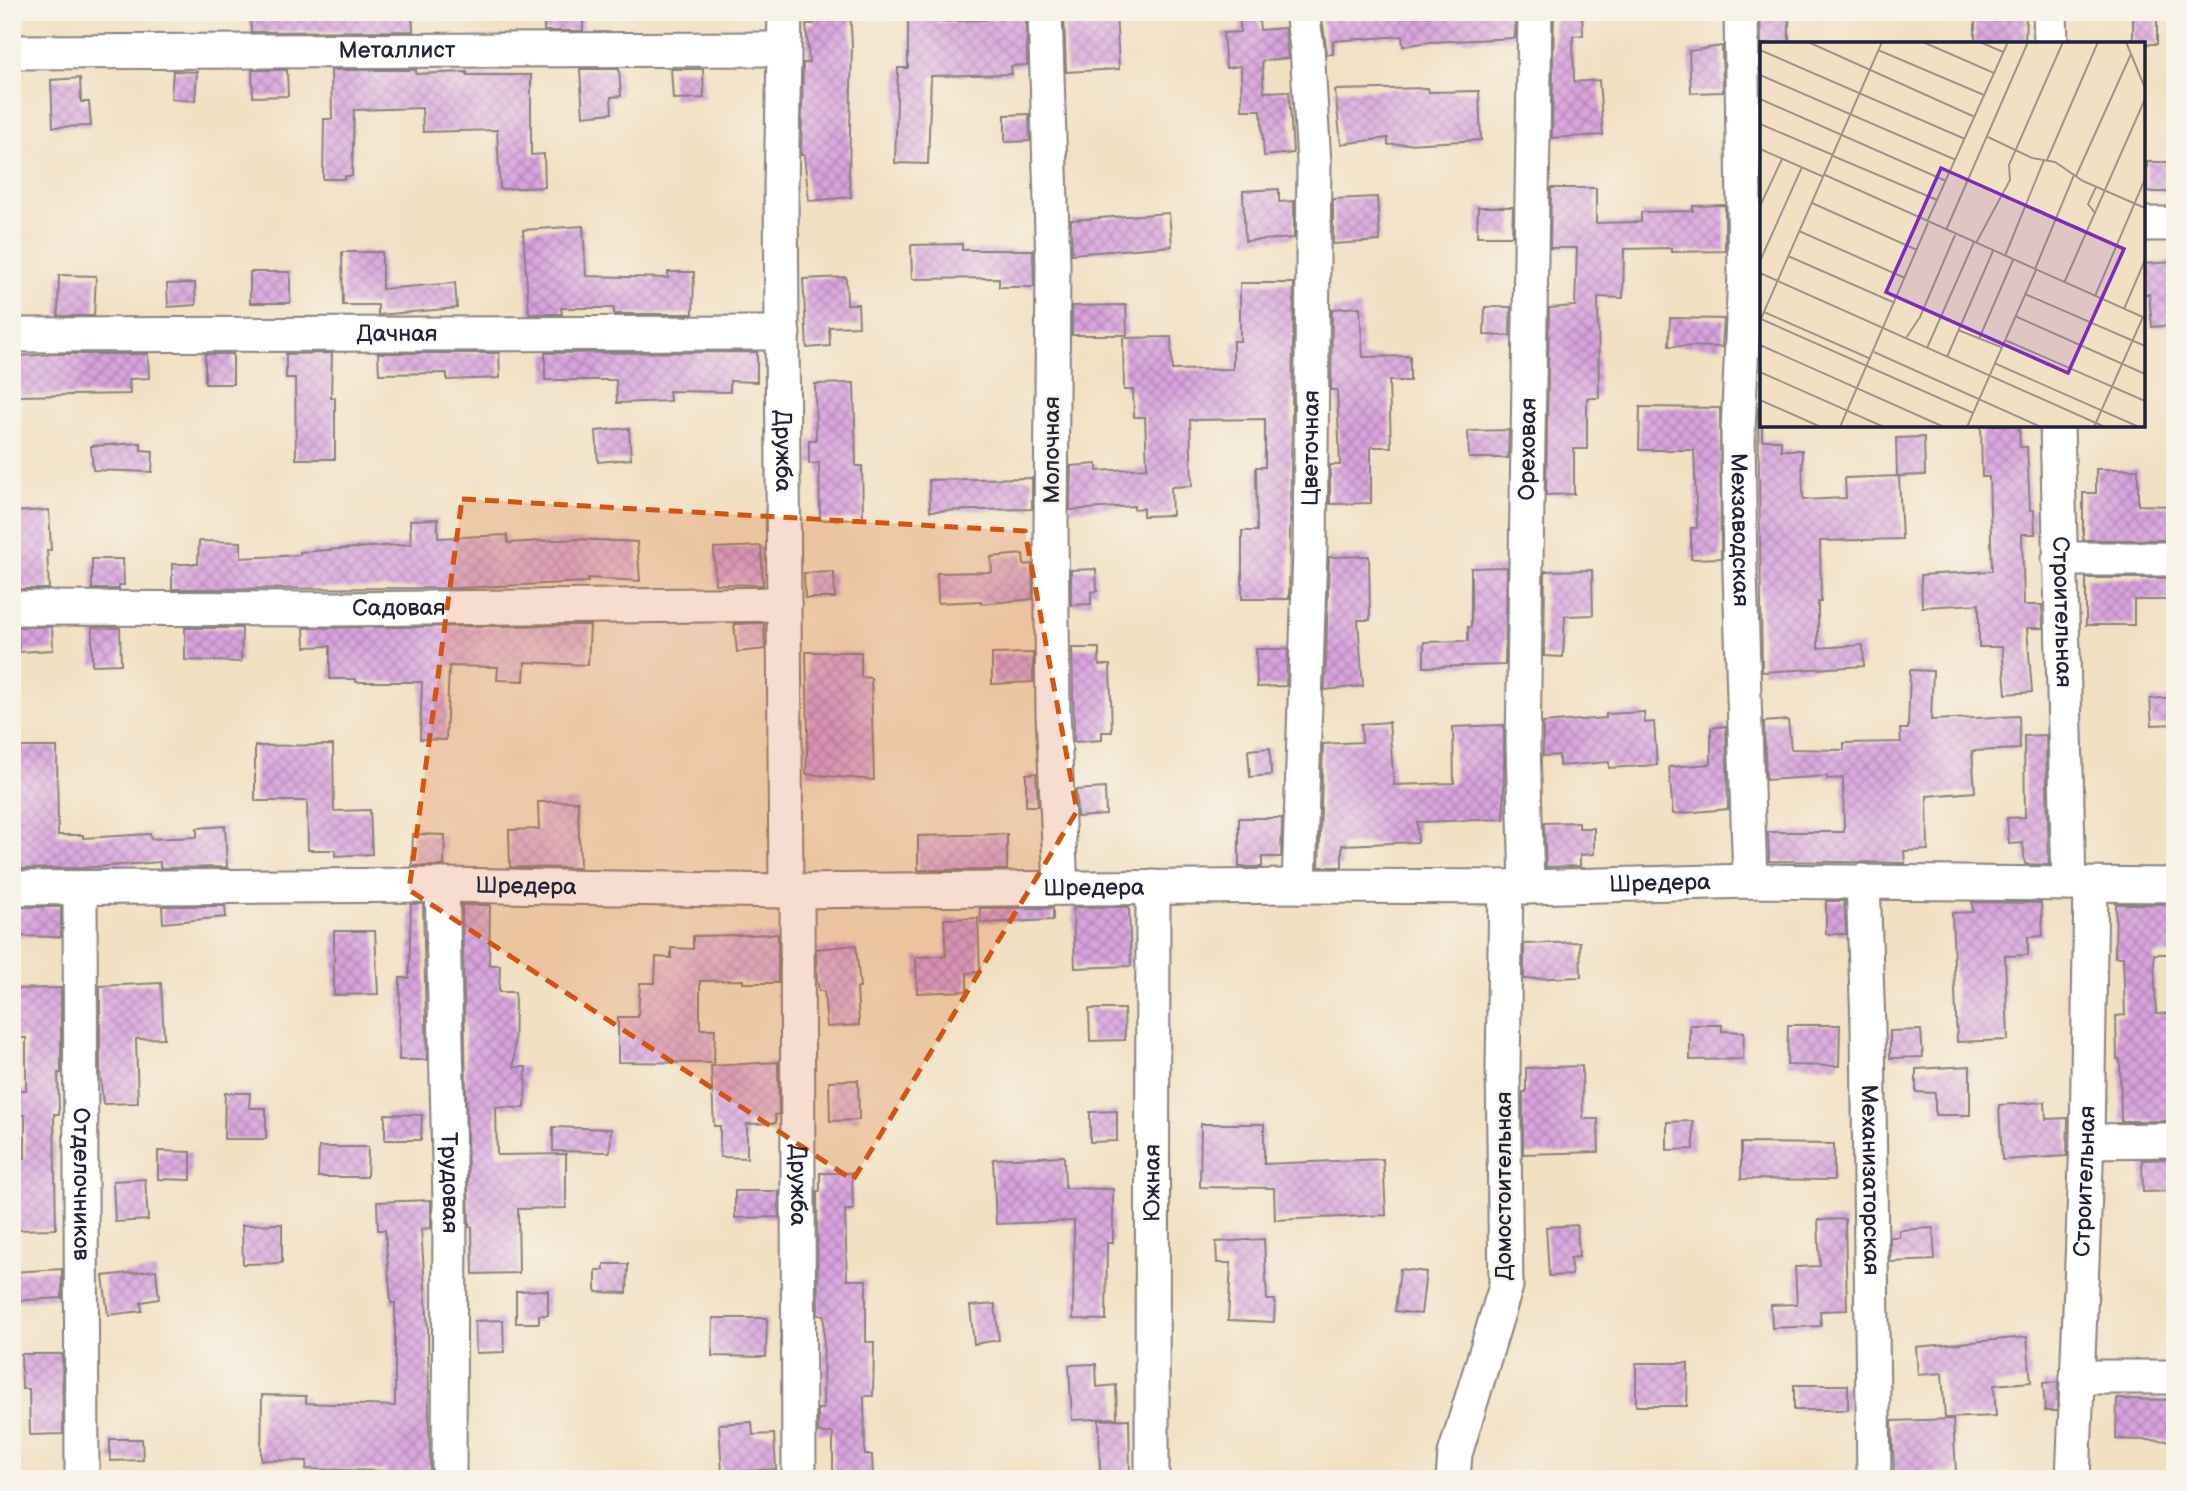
<svg xmlns="http://www.w3.org/2000/svg" width="2187" height="1491" viewBox="0 0 2187 1491" font-family="'Balsamiq Sans',sans-serif">
	<defs>
		<pattern id="building-cross-hatch" width="8" height="8" patternUnits="userSpaceOnUse" patternTransform="scale(1.75)"><rect width="8" height="8" fill="#d9a3de"/><path d="M0 0l8 8M0 8l8-8" fill="none" stroke="#b084b5"/></pattern>
	</defs>
	<rect width="100%" height="100%" fill="#f7f3e8"/>
	<filter id="ink" filterUnits="userSpaceOnUse"><feTurbulence type="fractalNoise" baseFrequency=".0143" numOctaves="2"/><feDisplacementMap in="SourceGraphic" scale="14" xChannelSelector="R" yChannelSelector="G"/><feConvolveMatrix kernelMatrix="1 2 1 2 8 2 1 2 1" color-interpolation-filters="sRGB"/></filter>
	<filter id="wash" filterUnits="userSpaceOnUse"><feTurbulence type="fractalNoise" baseFrequency=".00686" numOctaves="4" result="noise"/><feDisplacementMap in="SourceGraphic" scale="28" xChannelSelector="R" yChannelSelector="G"/><feGaussianBlur stdDeviation="1.57" result="paint"/><feColorMatrix in="noise" values="0 0 0 0 0 0 0 0 0 0 0 0 0 0 0 0 0 1.4 0 .05"/><feComposite in="paint" operator="in"/></filter>
	<g filter="url(#wash)">
		<rect width="100%" height="100%" fill="#f2e0c3"/>
		<g id="blocks">
			<g fill="url(#building-cross-hatch)">
				<polygon points="250,12 412,12 413,31 251,32"/>
				<rect x="544" y="12" width="39" height="19"/>
				<polygon points="813,12 850,12 852,45 849,175 851,197 809,201 804,155 801,155 803,63 809,63 806,24 814,24"/>
				<polygon points="986,12 1026,12 1027,65 1011,66 1012,74 931,76 928,164 895,163 898,68 908,68 908,16 936,15 936,22 986,20"/>
				<polygon points="1116,12 1119,69 1066,72 1064,13"/>
				<polygon points="1321,12 1516,12 1515,38 1430,42 1403,46 1402,36 1333,41 1333,54 1327,54"/>
				<polygon points="1554,12 1582,12 1583,35 1573,36 1574,82 1599,80 1603,135 1552,138"/>
				<polygon points="1760,12 1789,12 1789,44 1761,44"/>
				<polygon points="1975,12 2026,12 2025,44 1975,44"/>
				<rect x="2133" y="12" width="24" height="32"/>
				<polygon points="1259,20 1260,30 1285,28 1288,58 1262,61 1264,92 1289,91 1293,153 1264,156 1261,110 1242,110 1241,66 1226,68 1223,33 1240,32 1240,21"/>
				<polygon points="1722,46 1723,92 1691,93 1689,51"/>
				<polygon points="580,69 619,69 621,96 611,97 612,113 583,116"/>
				<polygon points="671,69 703,69 704,98 673,99"/>
				<polygon points="252,70 287,70 288,96 253,97"/>
				<polygon points="331,70 416,70 416,74 467,72 467,75 531,75 531,155 544,154 545,187 500,189 497,130 423,132 422,108 354,110 352,176 345,176 345,179 323,179 324,119 332,119"/>
				<polygon points="173,71 197,72 195,101 171,99"/>
				<polygon points="80,78 81,102 89,102 91,126 53,127 51,80"/>
				<polygon points="1428,88 1429,92 1479,91 1481,140 1388,145 1388,138 1341,144 1335,90"/>
				<polygon points="1029,114 1030,141 1005,142 1005,115"/>
				<rect x="2147" y="162" width="28" height="30"/>
				<polygon points="1551,188 1596,188 1596,223 1641,222 1641,212 1693,211 1693,206 1725,205 1725,251 1671,252 1671,248 1624,249 1623,298 1598,297 1599,398 1587,398 1587,449 1574,449 1574,494 1546,495 1549,308 1575,306 1577,248 1550,248"/>
				<polygon points="1279,189 1279,202 1294,201 1294,238 1245,241 1243,191"/>
				<polygon points="1377,197 1380,241 1333,244 1333,199"/>
				<polygon points="1478,207 1513,207 1512,236 1477,236"/>
				<polygon points="1169,213 1172,246 1072,254 1071,220"/>
				<polygon points="583,226 586,276 668,278 668,272 694,272 693,314 614,314 614,308 561,308 562,314 529,314 523,230"/>
				<polygon points="962,244 962,250 1033,250 1034,287 999,287 999,278 912,279 911,245"/>
				<polygon points="342,252 382,252 382,289 455,283 457,308 378,315 378,305 343,305"/>
				<polygon points="2175,262 2175,325 2152,327 2149,294 2143,294 2143,264"/>
				<rect x="250" y="272" width="40" height="31"/>
				<polygon points="59,275 96,276 94,316 58,316"/>
				<polygon points="846,277 847,304 858,304 859,326 829,327 830,346 807,348 803,279"/>
				<polygon points="195,283 196,305 168,307 167,284"/>
				<polygon points="1240,283 1294,283 1289,599 1242,599 1242,531 1257,531 1256,467 1265,467 1265,419 1190,420 1192,486 1171,487 1172,515 1143,516 1143,508 1134,509 1134,506 1070,510 1071,466 1097,464 1097,471 1147,468 1145,417 1134,417 1133,390 1124,390 1123,338 1171,337 1172,370 1233,369 1233,341 1240,341"/>
				<polygon points="1126,305 1127,335 1072,335 1072,306"/>
				<polygon points="1360,307 1363,357 1410,356 1410,381 1389,381 1391,447 1371,447 1371,503 1330,504 1330,465 1340,465 1337,390 1331,390 1332,309"/>
				<polygon points="1485,307 1511,307 1510,336 1484,335"/>
				<polygon points="1670,318 1724,319 1722,347 1669,346"/>
				<polygon points="757,352 757,382 730,381 730,392 669,391 670,401 617,403 616,380 545,380 545,353"/>
				<polygon points="332,353 331,398 335,398 335,459 296,459 295,378 286,378 286,354"/>
				<polygon points="378,353 499,353 500,378 447,380 447,373 379,374"/>
				<polygon points="56,354 148,354 149,378 129,379 130,394 18,396 17,356"/>
				<rect x="205" y="354" width="28" height="30"/>
				<polygon points="854,383 856,466 862,466 863,519 820,520 819,463 809,464 809,440 816,440 815,384"/>
				<polygon points="1640,407 1720,408 1721,558 1691,559 1691,528 1697,528 1694,450 1639,450"/>
				<polygon points="1758,408 1762,408 1762,440 1781,440 1781,450 1802,450 1803,500 1846,498 1845,478 1899,476 1902,539 1820,541 1821,602 1818,602 1818,648 1863,645 1864,666 1762,672"/>
				<polygon points="1981,425 2019,425 2020,447 2027,447 2030,510 2034,510 2035,534 2022,534 2024,605 2042,605 2043,628 2027,628 2032,692 2006,694 2002,647 1979,647 1979,604 1922,607 1921,575 1992,571 1989,477 1982,477"/>
				<polygon points="629,428 631,459 598,462 596,431"/>
				<polygon points="1509,430 1508,458 1469,458 1468,431"/>
				<polygon points="1924,437 1925,475 1897,476 1896,438"/>
				<polygon points="141,443 141,450 153,451 152,472 93,470 91,446"/>
				<polygon points="2096,469 2138,469 2138,505 2175,506 2175,540 2083,540 2083,493 2096,493"/>
				<polygon points="1032,478 1032,509 930,511 929,480"/>
				<polygon points="49,510 51,550 47,550 49,589 16,589 12,557 12,512"/>
				<polygon points="438,519 438,538 507,535 508,543 577,539 637,542 640,581 588,578 588,582 459,588 172,589 172,564 198,564 199,541 241,542 241,558 300,555 300,552 411,544 410,520"/>
				<polygon points="761,546 763,585 715,584 714,548"/>
				<polygon points="1023,554 1024,565 1032,564 1033,599 981,604 981,601 938,603 937,573 992,572 991,557"/>
				<polygon points="1369,556 1370,620 1358,620 1363,686 1325,690 1329,557"/>
				<polygon points="92,559 123,559 124,585 119,585 119,589 92,589"/>
				<polygon points="1507,567 1505,665 1424,667 1424,642 1468,641 1468,627 1471,627 1471,568"/>
				<polygon points="1096,569 1097,591 1091,592 1091,604 1071,605 1071,570"/>
				<polygon points="1592,570 1593,615 1565,616 1563,657 1544,656 1545,571"/>
				<polygon points="834,572 835,598 805,598 804,573"/>
				<polygon points="2086,578 2175,578 2175,600 2134,600 2134,625 2086,625"/>
				<polygon points="764,623 765,649 737,652 734,624"/>
				<polygon points="590,625 588,665 525,662 524,681 497,680 498,667 449,666 446,740 420,739 422,682 356,682 356,679 330,679 330,646 305,647 304,628"/>
				<polygon points="18,627 52,627 53,650 19,652"/>
				<polygon points="92,627 120,628 121,664 92,665"/>
				<polygon points="185,628 242,628 241,662 185,660"/>
				<polygon points="1072,648 1099,648 1099,665 1110,665 1112,732 1102,732 1102,740 1074,742"/>
				<polygon points="1256,649 1288,649 1286,686 1257,687"/>
				<polygon points="806,652 861,652 861,677 871,678 874,780 806,774 808,731"/>
				<polygon points="1033,653 1033,682 992,684 992,654"/>
				<polygon points="1910,670 1933,671 1931,720 2019,716 2020,749 1972,751 1975,792 1927,796 1928,850 1904,851 1905,863 1769,861 1768,832 1844,832 1843,778 1827,779 1827,776 1766,780 1764,722 1788,720 1791,749 1844,750 1844,743 1901,742 1900,729 1908,729"/>
				<polygon points="2175,697 2175,724 2152,725 2150,699"/>
				<polygon points="1644,712 1645,723 1654,722 1657,765 1609,768 1609,762 1559,766 1559,755 1543,756 1543,723 1606,718 1606,714"/>
				<polygon points="1389,722 1394,785 1454,783 1453,727 1504,725 1504,819 1417,822 1418,842 1342,845 1342,867 1319,867 1323,744 1362,742 1361,724"/>
				<polygon points="1726,726 1728,809 1673,814 1669,767 1711,764 1711,728"/>
				<polygon points="2046,735 2049,865 2025,864 2023,843 2009,844 2007,818 2025,817 2024,736"/>
				<polygon points="333,745 334,811 370,810 372,854 335,856 335,850 308,850 307,801 255,801 255,746"/>
				<polygon points="12,747 57,747 58,835 83,835 83,838 150,834 151,839 197,837 197,828 225,826 227,867 160,868 160,862 83,868 12,869"/>
				<polygon points="1270,748 1271,775 1250,777 1248,750"/>
				<polygon points="1036,773 1038,806 1026,806 1026,774"/>
				<polygon points="1105,788 1106,815 1077,817 1076,790"/>
				<polygon points="578,801 580,868 510,867 509,830 539,829 538,802"/>
				<polygon points="1239,818 1282,818 1281,857 1262,857 1262,867 1239,867"/>
				<polygon points="1579,822 1579,828 1594,828 1594,854 1580,855 1580,866 1546,867 1544,823"/>
				<polygon points="413,834 445,835 444,866 412,866"/>
				<polygon points="1007,834 1007,870 918,870 918,836"/>
				<polygon points="1826,901 1844,901 1846,934 1826,934"/>
				<polygon points="1972,902 2041,903 2043,936 2028,937 2028,955 2005,956 2008,1040 1957,1042 1952,913 1973,912"/>
				<polygon points="411,904 423,904 427,1060 399,1060 400,978 409,978"/>
				<polygon points="2116,904 2175,904 2175,954 2154,954 2156,1014 2175,1013 2175,1121 2121,1121 2120,1059 2117,1059 2116,1016 2125,1015 2123,957 2115,957"/>
				<polygon points="462,905 490,905 489,965 500,965 499,992 515,992 514,1067 526,1067 525,1108 496,1107 497,1155 566,1154 566,1208 518,1209 519,1273 473,1274 472,1227 469,1227"/>
				<polygon points="162,906 225,906 226,917 163,923"/>
				<polygon points="12,907 61,907 61,937 12,936"/>
				<polygon points="1073,907 1129,907 1131,966 1075,968"/>
				<polygon points="980,908 1053,908 1053,920 981,923"/>
				<polygon points="978,918 980,972 967,973 967,991 917,993 916,957 946,956 944,919"/>
				<polygon points="334,931 375,931 378,994 334,995"/>
				<polygon points="778,934 778,983 743,983 743,980 700,981 700,1029 715,1029 714,1063 618,1062 618,1017 638,1017 640,983 655,983 656,957 671,958 671,948 693,949 693,936"/>
				<polygon points="1580,942 1581,977 1524,979 1524,944"/>
				<polygon points="856,945 860,988 857,988 859,1025 827,1027 824,991 819,991 817,982 816,949"/>
				<polygon points="161,983 164,1038 136,1039 138,1103 103,1104 100,1073 100,986"/>
				<polygon points="61,988 61,1073 58,1073 59,1114 54,1114 56,1229 12,1230 12,1158 25,1158 25,1115 19,1115 18,1090 26,1090 26,1038 12,1038 12,989"/>
				<polygon points="1089,1009 1124,1009 1125,1040 1090,1041"/>
				<polygon points="1690,1025 1722,1025 1722,1031 1744,1032 1743,1059 1690,1060"/>
				<polygon points="1788,1025 1840,1025 1839,1066 1787,1065"/>
				<polygon points="1921,1030 1923,1057 1890,1058 1890,1031"/>
				<polygon points="778,1062 779,1114 775,1115 776,1123 747,1124 747,1158 720,1157 720,1126 714,1126 711,1066"/>
				<polygon points="1582,1066 1583,1119 1598,1119 1599,1152 1523,1154 1523,1092 1526,1092 1526,1068"/>
				<polygon points="1970,1066 1970,1115 1935,1115 1935,1093 1916,1092 1916,1069"/>
				<polygon points="858,1080 859,1120 830,1121 829,1081"/>
				<polygon points="225,1093 250,1093 249,1108 266,1108 266,1139 224,1139"/>
				<polygon points="2045,1102 2046,1119 2068,1118 2067,1156 2002,1160 1999,1105"/>
				<polygon points="1117,1111 1117,1141 1090,1142 1090,1112"/>
				<polygon points="385,1114 422,1115 421,1140 385,1140"/>
				<polygon points="1693,1121 1694,1149 1667,1150 1667,1122"/>
				<polygon points="1201,1124 1264,1124 1264,1164 1383,1159 1386,1215 1275,1220 1274,1188 1200,1187"/>
				<polygon points="553,1127 611,1129 610,1152 553,1151"/>
				<polygon points="1741,1143 1834,1144 1834,1180 1741,1179"/>
				<polygon points="319,1147 368,1147 367,1177 318,1177"/>
				<polygon points="158,1151 191,1152 191,1180 158,1179"/>
				<polygon points="1064,1156 1065,1188 1113,1189 1113,1243 1107,1243 1106,1320 1073,1319 1074,1221 996,1224 993,1159"/>
				<polygon points="2173,1159 2174,1191 2143,1192 2142,1160"/>
				<polygon points="820,1173 852,1173 853,1210 845,1210 847,1280 866,1280 866,1342 874,1342 873,1396 864,1396 865,1455 872,1455 873,1477 833,1478 833,1433 818,1433 818,1409 823,1409 824,1315 818,1315 817,1191 820,1191"/>
				<polygon points="145,1179 148,1220 115,1222 113,1181"/>
				<polygon points="735,1191 779,1191 779,1217 735,1218"/>
				<polygon points="431,1200 431,1228 421,1229 428,1330 430,1479 385,1479 385,1471 306,1469 307,1461 261,1460 262,1395 306,1396 306,1403 395,1406 395,1303 391,1303 385,1230 378,1230 377,1202"/>
				<polygon points="1845,1219 1847,1310 1820,1311 1821,1326 1772,1328 1771,1305 1797,1304 1795,1267 1820,1266 1818,1220"/>
				<polygon points="282,1224 282,1263 243,1264 242,1225"/>
				<polygon points="1577,1225 1579,1257 1570,1258 1572,1275 1549,1276 1546,1227"/>
				<polygon points="1933,1228 1935,1260 1890,1262 1890,1237 1899,1237 1899,1230"/>
				<polygon points="1264,1239 1267,1300 1275,1300 1274,1322 1228,1320 1231,1263 1217,1263 1216,1242"/>
				<polygon points="604,1264 628,1264 627,1293 596,1292 596,1270 604,1270"/>
				<polygon points="62,1269 62,1298 12,1301 12,1272"/>
				<polygon points="1400,1269 1426,1272 1421,1314 1395,1311"/>
				<polygon points="156,1270 159,1299 141,1302 142,1311 108,1315 103,1276"/>
				<polygon points="548,1290 548,1315 539,1315 539,1323 516,1323 516,1291"/>
				<polygon points="995,1304 999,1340 974,1344 970,1306"/>
				<polygon points="713,1318 767,1318 766,1357 712,1356"/>
				<polygon points="503,1320 504,1352 476,1353 475,1321"/>
				<polygon points="2027,1337 2031,1382 1994,1385 1996,1416 1945,1418 1942,1373 1918,1375 1916,1347"/>
				<polygon points="21,1354 62,1354 63,1434 30,1435 29,1389 22,1389"/>
				<polygon points="1636,1363 1688,1363 1687,1406 1636,1406"/>
				<polygon points="1096,1364 1097,1387 1116,1385 1117,1418 1072,1420 1069,1365"/>
				<polygon points="2058,1382 2057,1411 2045,1411 2043,1383"/>
				<rect x="1794" y="1385" width="54" height="25"/>
				<polygon points="2117,1399 2175,1400 2175,1441 2116,1439"/>
				<polygon points="1129,1419 1130,1479 1100,1479 1099,1420"/>
				<polygon points="1953,1419 1956,1472 1894,1475 1892,1421"/>
				<polygon points="752,1422 753,1435 774,1434 776,1469 722,1473 719,1424"/>
				<polygon points="110,1439 142,1439 143,1460 110,1461"/>
			</g>
		</g>
	</g>
	<g filter="url(#ink)">
		<use href="#blocks" fill-opacity="0" stroke="#8a817f" stroke-width="2"/>
		<g fill="none" stroke-linecap="round" stroke-linejoin="round">
			<defs>
				<g id="street">
					<path id="s1" d="M785,12L781,186L786,891"/>
					<polyline points="1045,12 1053,264 1051,529 1053,714 1061,888"/>
					<path id="s2" d="M1741,12L1745,273L1738,432L1740,573L1750,881"/>
					<polyline points="2050,12 2051,44"/>
					<path id="s3" d="M12,52L783,49"/>
					<polyline points="2143,224 2175,224"/>
					<path id="s4" d="M12,335L783,333"/>
					<path id="s5" d="M2057,425L2069,884"/>
					<polyline points="2059,559 2175,559"/>
					<path id="s6" d="M12,608L334,609L784,604"/>
					<path id="s7" d="M1863,881L1868,1027L1874,1479"/>
					<path id="s8" d="M442,885L450,1199L449,1479"/>
					<path id="s9" d="M1299,886L1310,550L1314,163L1307,47L1302,12"/>
					<path id="s10" d="M1527,887L1523,745L1535,12"/>
					<path id="s11" d="M12,888L442,885L786,891L1299,886L1527,887L1750,881L2175,885"/>
					<path id="s12" d="M80,888L82,1479"/>
					<path id="s13" d="M797,891L799,1479"/>
					<polyline points="2087,1141 2175,1140"/>
					<polyline points="2077,1377 2175,1377"/>
					<path id="s14" d="M1152,1479L1153,887"/>
					<polyline points="1453,1479 1455,1454 1506,1286 1503,1067 1506,887"/>
					<path id="s15" d="M2073,1479L2087,1141L2091,885"/>
				</g>
			</defs>
			<use href="#street" stroke="#8a817f" stroke-width="37"/>
			<use href="#street" stroke="#fff" stroke-width="33"/>
		</g>
	</g>
	<path fill="#d45411" fill-opacity="0.2" stroke="#d45411" stroke-width="5" stroke-dasharray="14 9" stroke-linejoin="round" d="M462,499L1025,531L1077,811L853,1180L409,890Z"/>
	<g text-anchor="middle" dominant-baseline="central" stroke-width="5" stroke-linejoin="round" paint-order="stroke">
		<g font-size="23" fill="#22223b" stroke="#f7f3e8">
			<text stroke="none"><textPath href="#s3" startOffset="385">Металлист</textPath></text>
			<text stroke="none"><textPath href="#s4" startOffset="385">Дачная</textPath></text>
			<text stroke="none"><textPath href="#s9" startOffset="438">Цветочная</textPath></text>
			<text transform="translate(1052 450) rotate(-90)">Молочная</text>
			<text stroke="none"><textPath href="#s10" startOffset="438">Ореховая</textPath></text>
			<text stroke="none"><textPath href="#s1" startOffset="439">Дружба</textPath></text>
			<text stroke="none"><textPath href="#s2" startOffset="518">Мехзаводская</textPath></text>
			<text stroke="none"><textPath href="#s6" startOffset="387">Садовая</textPath></text>
			<text stroke="none"><textPath href="#s5" startOffset="187">Строительная</textPath></text>
			<text stroke="none"><textPath href="#s11" startOffset="1648">Шредера</textPath></text>
			<text stroke="none"><textPath href="#s11" startOffset="514">Шредера</textPath></text>
			<text stroke="none"><textPath href="#s11" startOffset="1082">Шредера</textPath></text>
			<text stroke="none"><textPath href="#s7" startOffset="299">Механизаторская</textPath></text>
			<text stroke="none"><textPath href="#s8" startOffset="298">Трудовая</textPath></text>
			<text stroke="none"><textPath href="#s15" startOffset="298">Строительная</textPath></text>
			<text stroke="none"><textPath href="#s12" startOffset="296">Отделочников</textPath></text>
			<text stroke="none"><textPath href="#s14" startOffset="296">Южная</textPath></text>
			<text stroke="none"><textPath href="#s13" startOffset="294">Дружба</textPath></text>
			<text transform="translate(1504 1186) rotate(-90)">Домостоительная</text>
		</g>
	</g>
	<g transform="translate(1760 42)">
		<rect width="385" height="385" fill="#f2e0c3"/>
		<path fill="none" stroke="#9f948d" stroke-width="2" d="M48,0L215,75M163,0L234,31M220,0L243,10M366,0L385,46M0,8L205,97M118,8L224,53M0,33L196,118M0,57L186,139M0,82L73,113M228,95L272,116L295,120L323,139L385,166M0,107L64,135M73,114L177,158M287,118L338,0M65,133L385,276M316,134L371,12M52,161L157,208M0,164L22,117M335,171L328,162L336,145M167,180L248,0M186,188L268,0M39,189L145,236M216,201L250,138L249,123L303,0M28,214L135,261M245,214L284,118M0,219L42,125M275,227L314,133M0,231L345,385M304,241L385,57M265,252L385,304M335,254L385,137M364,267L385,218M4,270L111,317M255,274L385,332M1,277L213,371M0,279L122,0M198,288L241,305M146,296L160,275L195,193M219,297L253,218M245,298L385,359M0,303L184,385M167,306L214,200M114,310L281,385M187,315L233,209M234,321L379,385M0,330L124,385M0,358L61,385M80,385L168,181M207,385L276,228M334,385L383,275"/>
		<path fill="#7b2cbf" fill-opacity="0.15" stroke="#7b2cbf" stroke-width="3.5" d="M181,126L364,207L308,331L126,250Z"/>
		<rect width="385" height="385" fill="none" stroke="#22223b" stroke-width="3.5"/>
	</g>
	<rect width="2187" height="1491" fill="none" stroke="#f7f3e8" stroke-width="42"/>
</svg>
